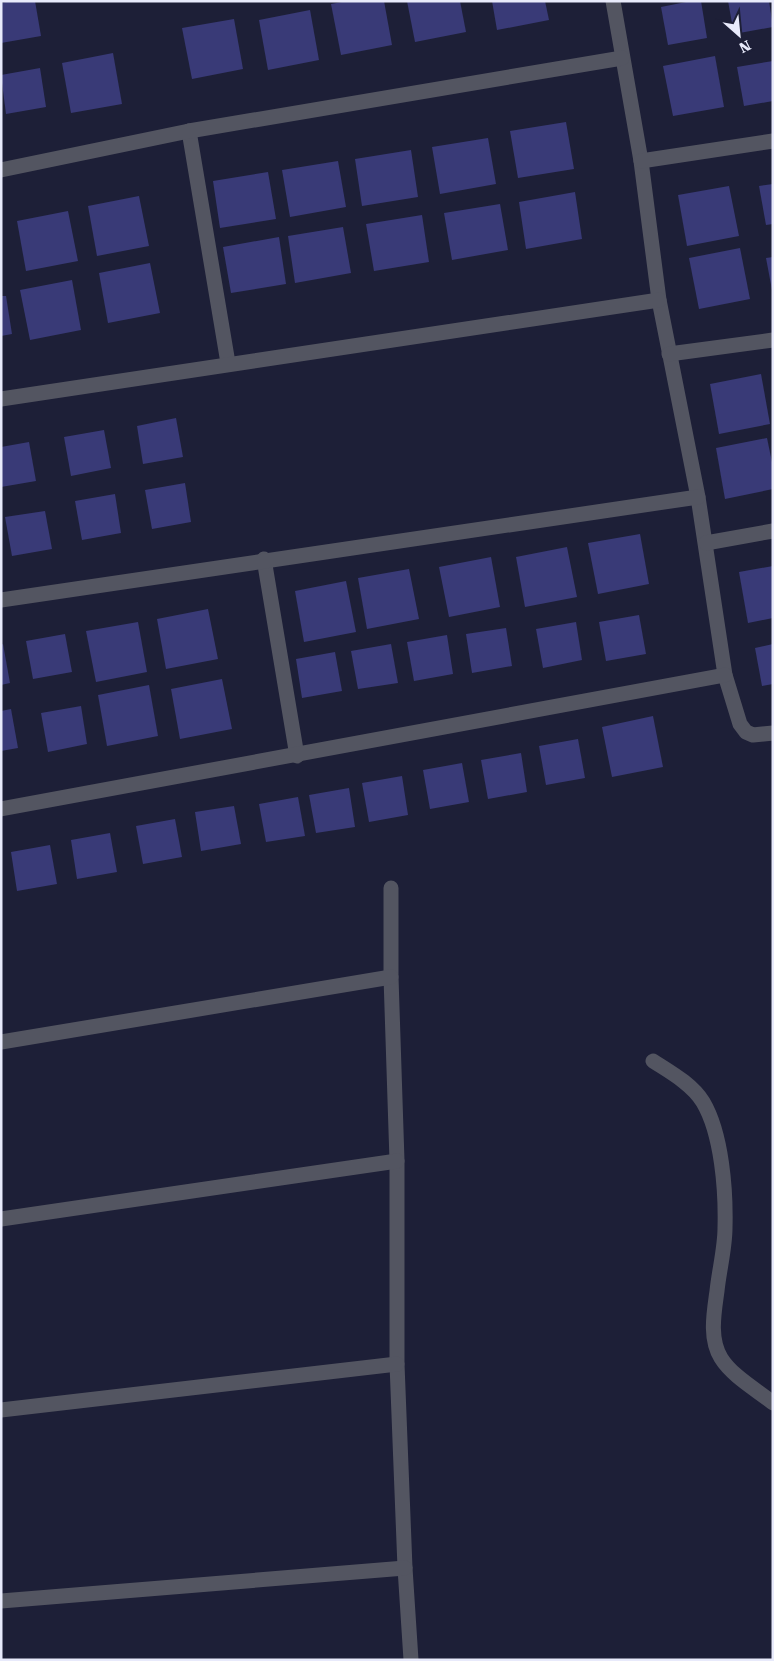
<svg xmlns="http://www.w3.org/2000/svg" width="774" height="1661" viewBox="0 0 774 1661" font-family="'Roboto Serif',serif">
	<rect width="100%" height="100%" fill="#1d1f37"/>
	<g fill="#393a77">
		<polygon points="11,1 35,1 41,36 1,43 1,3"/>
		<polygon points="347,1 384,1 392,45 341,55 331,4"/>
		<polygon points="407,1 460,1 466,32 415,42"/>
		<polygon points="492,1 545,1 549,20 497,30"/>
		<polygon points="691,1 701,1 707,38 668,45 661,7"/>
		<polygon points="728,1 769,1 773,27 734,34"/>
		<polygon points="310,10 319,60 268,70 259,20"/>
		<polygon points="234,19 243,69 192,79 182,28"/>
		<polygon points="113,53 122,104 71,113 62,63"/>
		<polygon points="715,56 724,107 673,116 663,66"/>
		<polygon points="773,61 773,101 744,106 737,67"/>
		<polygon points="40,68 46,107 6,114 1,75"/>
		<polygon points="566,122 574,169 518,178 510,131"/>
		<polygon points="488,138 496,184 440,194 432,147"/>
		<polygon points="411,150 418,197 362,206 355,159"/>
		<polygon points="338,161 346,207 290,217 282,170"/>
		<polygon points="268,172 276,219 220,228 213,181"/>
		<polygon points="773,184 773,224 766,225 759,186"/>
		<polygon points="729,186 739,236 687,246 678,195"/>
		<polygon points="575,192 582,239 526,249 519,202"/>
		<polygon points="139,196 149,246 97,256 88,206"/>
		<polygon points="500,204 508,250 452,260 444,213"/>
		<polygon points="68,211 78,261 26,271 17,221"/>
		<polygon points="422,215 429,262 374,271 366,224"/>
		<polygon points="343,227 351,273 295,283 288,236"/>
		<polygon points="279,237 286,284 231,293 223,247"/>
		<polygon points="740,248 750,299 699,309 689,258"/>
		<polygon points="773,257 773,290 772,290 766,258"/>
		<polygon points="150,263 160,313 108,323 99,273"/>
		<polygon points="72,280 81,330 30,340 20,290"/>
		<polygon points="1,296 6,296 12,334 1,336"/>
		<polygon points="761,374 770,424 719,434 710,384"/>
		<polygon points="176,418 183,457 143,464 137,426"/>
		<polygon points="104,430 111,468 71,476 64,437"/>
		<polygon points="767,438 773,467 773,489 725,499 716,448"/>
		<polygon points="29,442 36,481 1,487 1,447"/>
		<polygon points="185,483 191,522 152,529 145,490"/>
		<polygon points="115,494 121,533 82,540 75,501"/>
		<polygon points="45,511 52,549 12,556 5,517"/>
		<polygon points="640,534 649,584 598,594 588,543"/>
		<polygon points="567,547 577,597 525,607 516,557"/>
		<polygon points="491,557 500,607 449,617 439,567"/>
		<polygon points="773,566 773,618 748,623 739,572"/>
		<polygon points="409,569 419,619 367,629 358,578"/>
		<polygon points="346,581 356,632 304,642 295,591"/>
		<polygon points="208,609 218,659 166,669 157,619"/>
		<polygon points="639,615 646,654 606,661 599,622"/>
		<polygon points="138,622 147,672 96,682 86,631"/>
		<polygon points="576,622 582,660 543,668 536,629"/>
		<polygon points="506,628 512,666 472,673 466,634"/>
		<polygon points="65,634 72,672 33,679 26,641"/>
		<polygon points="447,635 453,674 414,681 407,642"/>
		<polygon points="3,644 10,683 1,685 1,645"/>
		<polygon points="391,644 398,683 358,689 351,651"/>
		<polygon points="773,644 773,684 762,686 755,648"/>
		<polygon points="335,652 342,691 302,698 296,659"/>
		<polygon points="222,679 232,729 180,739 171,689"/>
		<polygon points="149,685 158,736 107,746 98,695"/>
		<polygon points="81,706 87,744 48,752 41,713"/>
		<polygon points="11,709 18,748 1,751 1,711"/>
		<polygon points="653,716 663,767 612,777 602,727"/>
		<polygon points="578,739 585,778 546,785 539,746"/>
		<polygon points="521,753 527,792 488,799 481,760"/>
		<polygon points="462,763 469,802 430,809 423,770"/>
		<polygon points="402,776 408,815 369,822 362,783"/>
		<polygon points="349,788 355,827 316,833 309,795"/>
		<polygon points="298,797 305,836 266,842 259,804"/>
		<polygon points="234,806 241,844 201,851 195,812"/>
		<polygon points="175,819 182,857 143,864 136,826"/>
		<polygon points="110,833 117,872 77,879 71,840"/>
		<polygon points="50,845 57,884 17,891 11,852"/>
	</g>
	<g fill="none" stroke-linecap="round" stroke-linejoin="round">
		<g stroke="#535561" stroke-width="15">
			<polyline points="613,1 641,161 659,300 698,497 725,675 740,724 746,732 753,735 773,733"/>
			<polyline points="189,131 228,363"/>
			<polyline points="641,161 773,141"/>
			<polyline points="1,170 189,131 622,58"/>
			<polyline points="669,354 773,340"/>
			<polyline points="1,399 659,300"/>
			<polyline points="706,543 773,531"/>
			<polyline points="264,559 297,756"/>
			<polyline points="1,600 698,497"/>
			<polyline points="1,809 725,675"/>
			<polyline points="391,888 391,977 397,1161 397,1364 405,1568 411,1660"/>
			<polyline points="1,1042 391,977"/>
			<path d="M653,1061C670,1072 692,1084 703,1102C722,1134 726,1191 725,1228C725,1248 719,1271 717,1291C714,1313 709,1338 721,1358C732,1376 757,1390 773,1403"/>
			<polyline points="1,1219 397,1161"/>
			<polyline points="1,1410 397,1364"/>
			<polyline points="1,1601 405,1568"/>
		</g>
	</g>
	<rect width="774" height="1661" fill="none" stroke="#e8eafb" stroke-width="5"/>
	<g transform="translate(739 35) rotate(153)" stroke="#1d1f37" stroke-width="4" paint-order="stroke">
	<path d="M0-4L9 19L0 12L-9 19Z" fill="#e8eafb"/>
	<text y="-8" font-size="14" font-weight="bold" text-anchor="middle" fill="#e8eafb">N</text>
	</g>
</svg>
